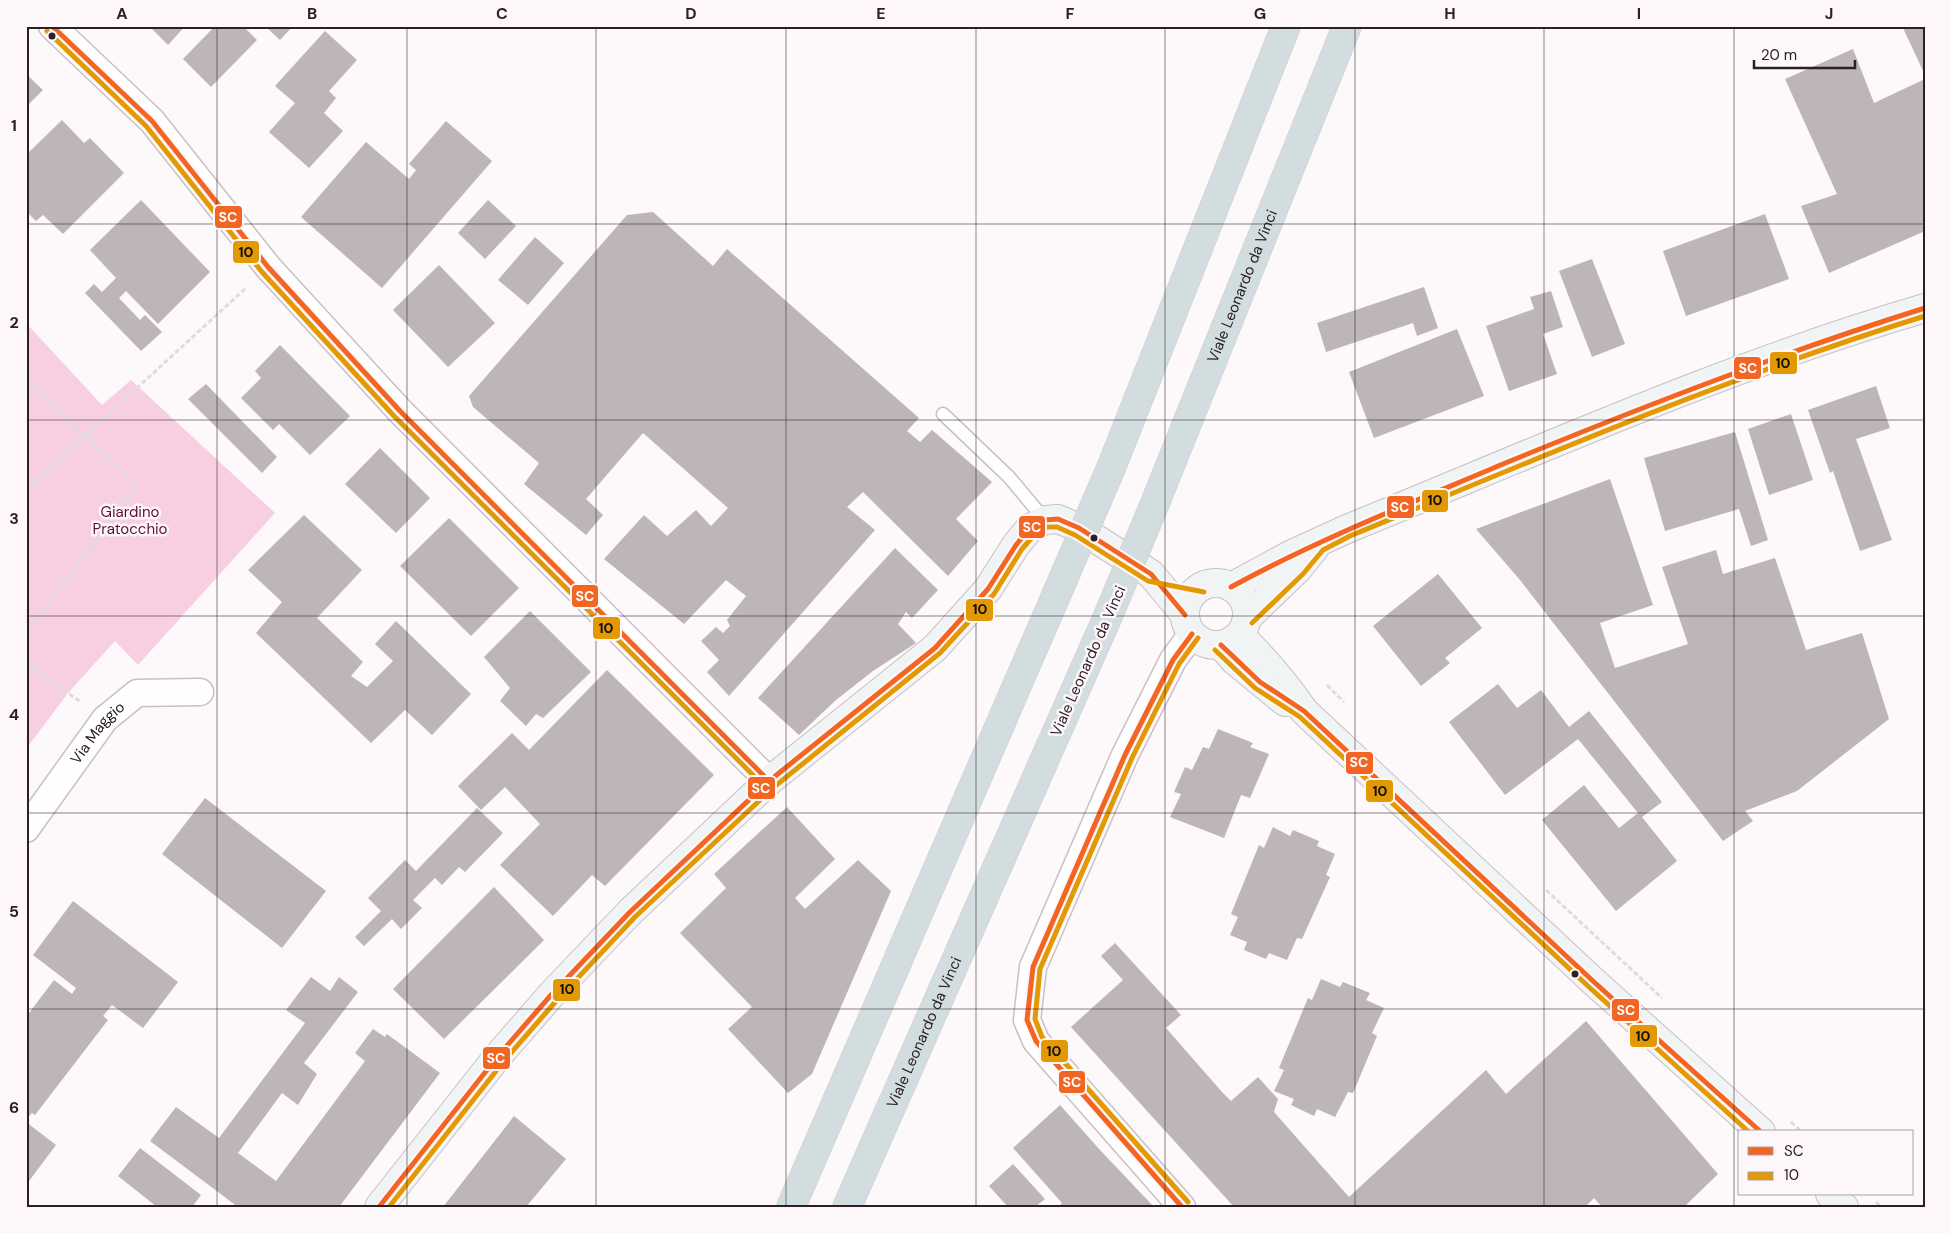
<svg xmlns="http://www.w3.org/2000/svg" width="1951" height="1233" viewBox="0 0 1951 1233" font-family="'DM Sans',sans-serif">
	<rect width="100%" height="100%" fill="#fdf8fa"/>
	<polygon fill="#f8cfe2" points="26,323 102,405 131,380 275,513 138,665 115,641 68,693 26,749"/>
	<g fill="#bdb5b8">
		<polygon points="149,26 185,26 168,45"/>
		<polygon points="215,26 243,26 257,40 211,87 183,59"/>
		<polygon points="265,26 293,26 280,40"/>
		<polygon points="1902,26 1925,26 1925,75"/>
		<polygon points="325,31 357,60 329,91 336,98 324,113 343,131 309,168 269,132 295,103 275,86"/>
		<polygon points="1853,49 1874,103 1925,79 1925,231 1829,273 1801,206 1837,194 1785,79"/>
		<polygon points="26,74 43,90 26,107"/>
		<polygon points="62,120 84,143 90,138 124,173 63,234 43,215 36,221 26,211 26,155"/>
		<polygon points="446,121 492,161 382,288 301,217 366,142 409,179 416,170 409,164"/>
		<polygon points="141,200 210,272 158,324 126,291 119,298 140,320 145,315 162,332 141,351 85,293 94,284 102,292 116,278 90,250"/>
		<polygon points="488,200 516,226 485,259 458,233"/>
		<polygon points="653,212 713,266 727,249 919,418 907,431 920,442 932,430 992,482 956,519 978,541 948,576 863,492 847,507 875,530 729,696 707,672 719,660 701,641 716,627 723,633 730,626 727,620 746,596 726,580 684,624 604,559 644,515 667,536 696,510 711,526 728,508 643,433 586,499 603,515 586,535 524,484 539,463 473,407 469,396 627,215"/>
		<polygon points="1765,214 1789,279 1686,316 1663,251"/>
		<polygon points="535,237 564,263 528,305 498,280"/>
		<polygon points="1592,259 1625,344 1592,357 1559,271"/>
		<polygon points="439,265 495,323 448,367 393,310"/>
		<polygon points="1424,287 1438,328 1417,336 1413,323 1326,352 1317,323"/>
		<polygon points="1551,291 1563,327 1543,334 1557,374 1509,391 1486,326 1534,309 1530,297"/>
		<polygon points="1457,329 1484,396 1374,438 1349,372"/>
		<polygon points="280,345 350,416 310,455 279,424 273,430 241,398 261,378 255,371"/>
		<polygon points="206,384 277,457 262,473 188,399"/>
		<polygon points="1876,386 1890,428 1856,439 1892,540 1860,551 1833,471 1830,473 1808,410"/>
		<polygon points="1791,414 1813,480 1769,495 1748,429"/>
		<polygon points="1735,432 1768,540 1751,546 1739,509 1665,531 1644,458"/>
		<polygon points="380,448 430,498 396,533 345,484"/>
		<polygon points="1610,479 1653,605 1600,623 1615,668 1688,644 1662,567 1716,550 1723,574 1775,558 1806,650 1862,633 1889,719 1797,791 1745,811 1753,821 1723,841 1520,580 1476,529"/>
		<polygon points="304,515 362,570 317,618 363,662 351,676 367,687 393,661 375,644 396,621 471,694 432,735 405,710 371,743 256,633 282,602 248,570"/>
		<polygon points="449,518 519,588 471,636 400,566"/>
		<polygon points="895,548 938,590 912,618 906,612 898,624 916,643 873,671 836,700 799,735 758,698"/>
		<polygon points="1438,574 1482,628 1445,658 1450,663 1421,686 1373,626"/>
		<polygon points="530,611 591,672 543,718 536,714 526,726 500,701 510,688 484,657"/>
		<polygon points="607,670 714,775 605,886 592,875 553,916 500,865 540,824 505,787 481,810 458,786 512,733 529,750"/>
		<polygon points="1498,684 1517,708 1541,690 1569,727 1589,711 1662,802 1642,817 1677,861 1616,911 1542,820 1584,785 1619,828 1638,813 1578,739 1505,795 1449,722"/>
		<polygon points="1218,729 1253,743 1250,747 1269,754 1250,798 1241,795 1224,838 1170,817 1181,794 1174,792 1185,767 1192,770 1203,747 1209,749"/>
		<polygon points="205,798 326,891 282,948 162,854"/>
		<polygon points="787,807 835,859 795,898 805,909 858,860 891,891 812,1074 788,1093 728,1029 752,1007 680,933 726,888 714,874"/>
		<polygon points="477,808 503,833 465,872 459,867 442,885 435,878 413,900 422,908 401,929 392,919 364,946 355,937 381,911 368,898 405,860 416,871"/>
		<polygon points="1273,827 1290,836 1293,830 1319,841 1317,846 1335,854 1326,875 1330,877 1302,939 1297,938 1287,960 1269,953 1266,959 1244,950 1247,942 1230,935 1238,917 1231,914 1259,845 1264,848"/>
		<polygon points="494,887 544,940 444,1039 393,989"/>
		<polygon points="73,901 178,982 143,1028 112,1005 103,1016 108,1020 35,1115 32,1113 26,1120 26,1017 54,980 72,994 76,988 33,955"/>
		<polygon points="1115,943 1181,1015 1166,1028 1222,1092 1231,1101 1258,1077 1278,1099 1274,1112 1349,1197 1486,1070 1506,1094 1586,1021 1718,1174 1684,1207 1602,1207 1594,1198 1585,1207 1234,1207 1071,1027 1123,980 1101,956"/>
		<polygon points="311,977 330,991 339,977 358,992 304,1063 317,1074 298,1105 282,1093 238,1153 276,1181 365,1061 355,1053 373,1029 385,1037 387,1034 440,1073 339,1207 238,1207 150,1141 176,1107 219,1138 305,1023 286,1010"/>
		<polygon points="1321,979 1340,987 1343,982 1370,993 1366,1000 1384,1008 1372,1033 1377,1036 1353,1093 1348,1092 1335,1117 1317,1109 1314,1116 1291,1105 1294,1099 1274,1091 1284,1070 1279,1068 1308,998 1312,1000"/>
		<polygon points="1060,1105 1100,1150 1154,1207 1058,1207 1062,1203 1013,1148"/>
		<polygon points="514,1116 566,1159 526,1207 443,1207"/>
		<polygon points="26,1122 56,1145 26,1185"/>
		<polygon points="140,1148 201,1195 192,1207 157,1207 118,1176"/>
		<polygon points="1013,1164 1045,1199 1035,1207 1008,1207 989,1186"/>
	</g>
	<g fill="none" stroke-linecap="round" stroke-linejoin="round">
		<defs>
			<polyline id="lane" points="943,414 1009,477 1045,520"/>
			<g id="street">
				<polyline points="52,26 152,121 268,267 400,411 769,781"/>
				<path id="s1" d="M26,829L105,719L137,693L200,692"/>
				<polyline points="1182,1207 1036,1041 1027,1020 1033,967 1125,755 1173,660 1192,634"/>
			</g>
			<g id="secondary">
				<circle cx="1216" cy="614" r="31"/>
				<path d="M1231,587L1290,555L1347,529C1538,451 1727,366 1925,308"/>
				<polyline points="1247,618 1298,569 1314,549"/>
				<path d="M1240,635C1264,659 1285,683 1304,711L1594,982L1761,1132"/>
				<polyline points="1221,645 1235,661 1285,702"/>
				<polyline points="1830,1194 1844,1207"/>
				<polyline points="379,1207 498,1056 551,995 630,912 769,781 935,648 988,589 1016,545 1030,528 1045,520 1058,519 1079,528 1151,574 1185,615"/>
			</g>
			<g id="highway">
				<polyline points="1111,468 1286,26"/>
				<path id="s2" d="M1153,508L1347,26"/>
				<polyline points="791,1207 1058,591"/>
				<path id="s3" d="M847,1207L1108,616"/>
			</g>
		</defs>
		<use href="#lane" stroke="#c8c0c4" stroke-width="15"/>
		<use href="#street" stroke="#c8c0c4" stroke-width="29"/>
		<use href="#secondary" stroke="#c8c0c4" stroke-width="30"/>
		<use href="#highway" stroke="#d8d4d6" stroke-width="30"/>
		<g stroke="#dedddd" stroke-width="3" stroke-dasharray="5 2.5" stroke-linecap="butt">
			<polyline points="26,380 137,485 26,634"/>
			<polyline points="26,490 247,287"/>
			<polyline points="26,664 81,702"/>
			<polyline points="1327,685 1344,702"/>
			<polyline points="1546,890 1662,998"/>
			<polyline points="1791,1122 1802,1132"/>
			<polyline points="1876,1202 1881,1207"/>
		</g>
		<use href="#lane" stroke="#fffefe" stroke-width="12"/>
		<use href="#street" stroke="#fffefe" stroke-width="26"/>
		<use href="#secondary" stroke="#f1f4f5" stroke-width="28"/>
		<use href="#highway" stroke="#d2dde0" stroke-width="28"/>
		<defs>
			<g id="highway-bridge">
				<polyline points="1058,591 1111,468"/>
				<polyline points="1108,616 1153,508"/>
			</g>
		</defs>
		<use href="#highway-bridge" stroke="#d8d4d6" stroke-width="30" stroke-linecap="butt"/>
		<use href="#highway-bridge" stroke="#d2dde0" stroke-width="28"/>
		<defs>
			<g id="bus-1">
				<polyline points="52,26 152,121 268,267 400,411 769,781"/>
				<path d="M1231,587C1319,539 1411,503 1503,464C1642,407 1781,353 1925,308"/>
				<polyline points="1221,645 1260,682 1304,711 1594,982 1761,1132"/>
				<polyline points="379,1207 498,1056 551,995 630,912 769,781 935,648 988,589 1016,545 1030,528 1045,520 1058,519 1079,528 1151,574 1185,615"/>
				<polyline points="1182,1207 1036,1041 1027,1020 1033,967 1125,755 1173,660 1192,634"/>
			</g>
			<g id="bus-2">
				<polyline points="47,31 146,126 262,272 394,416 764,786"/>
				<path d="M1252,623L1303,574L1323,550L1350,536C1540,457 1728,377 1925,316"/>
				<polyline points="1215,650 1255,688 1300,717 1589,987 1749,1132"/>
				<polyline points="1188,1202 1042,1037 1035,1019 1040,969 1132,758 1179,664 1198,638"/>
				<polyline points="389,1207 504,1061 557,1000 635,917 774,787 940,653 994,594 1022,549 1035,534 1047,527 1057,527 1075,535 1148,581 1204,592"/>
			</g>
		</defs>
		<use href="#bus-1" stroke="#fef7fa" stroke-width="9"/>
		<use href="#bus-2" stroke="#fef7fa" stroke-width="9"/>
		<use href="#bus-1" stroke="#f26522" stroke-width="5"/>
		<use href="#bus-2" stroke="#e39904" stroke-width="5"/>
	</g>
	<path fill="none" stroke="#2c2025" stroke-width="1" stroke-opacity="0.55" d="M217,26V1207M407,26V1207M596,26V1207M786,26V1207M976,26V1207M1165,26V1207M1355,26V1207M1544,26V1207M1734,26V1207M26,224H1925M26,420H1925M26,616H1925M26,813H1925M26,1009H1925"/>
	<g fill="#2c2025" stroke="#fef7fa" stroke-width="2">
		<circle cx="52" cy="36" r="4.5"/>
		<circle cx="1094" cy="538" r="4.5"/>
		<circle cx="1575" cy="974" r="4.5"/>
	</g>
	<g text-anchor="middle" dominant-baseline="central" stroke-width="5" stroke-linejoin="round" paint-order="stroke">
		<g font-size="15" fill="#2c2025" stroke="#fef7fa">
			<text stroke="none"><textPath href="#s2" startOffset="239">Viale Leonardo da Vinci</textPath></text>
			<text transform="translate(1088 661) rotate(-66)">Viale Leonardo da Vinci</text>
			<text stroke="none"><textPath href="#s1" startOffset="120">Via Maggio</textPath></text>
			<text stroke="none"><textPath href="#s3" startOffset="191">Viale Leonardo da Vinci</textPath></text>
		</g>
		<g font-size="15" fill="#5f0c3d" stroke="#fef7fa">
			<text x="130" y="512">Giardino<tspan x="130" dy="17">Pratocchio</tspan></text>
		</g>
	</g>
	<g stroke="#fef7fa" stroke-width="2">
		<rect x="214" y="205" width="29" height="24" rx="5" fill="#f26522"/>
		<rect x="232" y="240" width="28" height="24" rx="5" fill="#e39904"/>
		<rect x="1769" y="351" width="29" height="24" rx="5" fill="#e39904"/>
		<rect x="1733" y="356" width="29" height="24" rx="5" fill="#f26522"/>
		<rect x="1421" y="489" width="28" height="24" rx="5" fill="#e39904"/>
		<rect x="1386" y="495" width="29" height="24" rx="5" fill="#f26522"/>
		<rect x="1018" y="515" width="28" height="24" rx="5" fill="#f26522"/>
		<rect x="571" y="584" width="28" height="24" rx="5" fill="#f26522"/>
		<rect x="965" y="598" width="29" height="24" rx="5" fill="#e39904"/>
		<rect x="592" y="616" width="29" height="24" rx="5" fill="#e39904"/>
		<rect x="1345" y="751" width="29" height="24" rx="5" fill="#f26522"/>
		<rect x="747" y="776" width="29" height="24" rx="5" fill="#f26522"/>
		<rect x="1365" y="779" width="29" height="24" rx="5" fill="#e39904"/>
		<rect x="552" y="978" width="29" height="24" rx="5" fill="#e39904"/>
		<rect x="1611" y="998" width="29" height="24" rx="5" fill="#f26522"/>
		<rect x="1629" y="1024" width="29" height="24" rx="5" fill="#e39904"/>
		<rect x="1040" y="1039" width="29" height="24" rx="5" fill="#e39904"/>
		<rect x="482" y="1046" width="29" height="24" rx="5" fill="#f26522"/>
		<rect x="1058" y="1070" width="28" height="24" rx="5" fill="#f26522"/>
	</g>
	<g font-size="14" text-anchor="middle" font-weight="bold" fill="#fff">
		<text x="228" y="222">SC</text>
		<text x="1748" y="373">SC</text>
		<text x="1400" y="512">SC</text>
		<text x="1032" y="532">SC</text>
		<text x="585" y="601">SC</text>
		<text x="1359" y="767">SC</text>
		<text x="761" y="793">SC</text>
		<text x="1626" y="1015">SC</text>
		<text x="496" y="1063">SC</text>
		<text x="1072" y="1087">SC</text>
	</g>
	<g font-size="14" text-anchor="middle" font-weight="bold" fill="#111">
		<text x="246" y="257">10</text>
		<text x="1783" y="368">10</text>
		<text x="1435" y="505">10</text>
		<text x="980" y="614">10</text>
		<text x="606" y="633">10</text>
		<text x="1380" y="796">10</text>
		<text x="567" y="994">10</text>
		<text x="1643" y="1041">10</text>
		<text x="1054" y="1056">10</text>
	</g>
	<rect width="1951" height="1233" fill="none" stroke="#fef7fa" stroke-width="55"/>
	<rect x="1738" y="1130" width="175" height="65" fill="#fef7fa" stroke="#aaa1a5"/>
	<rect x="1748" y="1147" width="25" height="8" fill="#f26522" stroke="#aaa1a5"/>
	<text x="1784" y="1156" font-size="15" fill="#2c2025">SC</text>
	<rect x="1748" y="1172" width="25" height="8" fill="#e39904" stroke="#aaa1a5"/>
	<text x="1784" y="1180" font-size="15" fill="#2c2025">10</text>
	<path d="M1754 60v8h101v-8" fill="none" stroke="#2c2025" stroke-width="2.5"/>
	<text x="1761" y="60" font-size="15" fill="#2c2025" stroke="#fef7fa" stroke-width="4" paint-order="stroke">20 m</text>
	<rect x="28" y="28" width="1896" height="1178" fill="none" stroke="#2c2025" stroke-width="2"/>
	<g font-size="16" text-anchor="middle" font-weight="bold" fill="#2c2025">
		<text x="122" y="19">A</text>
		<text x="312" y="19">B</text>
		<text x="502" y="19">C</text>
		<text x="691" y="19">D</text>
		<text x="881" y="19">E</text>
		<text x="1070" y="19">F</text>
		<text x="1260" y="19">G</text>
		<text x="1450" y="19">H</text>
		<text x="1639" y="19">I</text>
		<text x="1829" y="19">J</text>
		<text x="14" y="131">1</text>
		<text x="14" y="328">2</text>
		<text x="14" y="524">3</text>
		<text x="14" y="720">4</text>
		<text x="14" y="917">5</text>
		<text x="14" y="1113">6</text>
	</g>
</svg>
